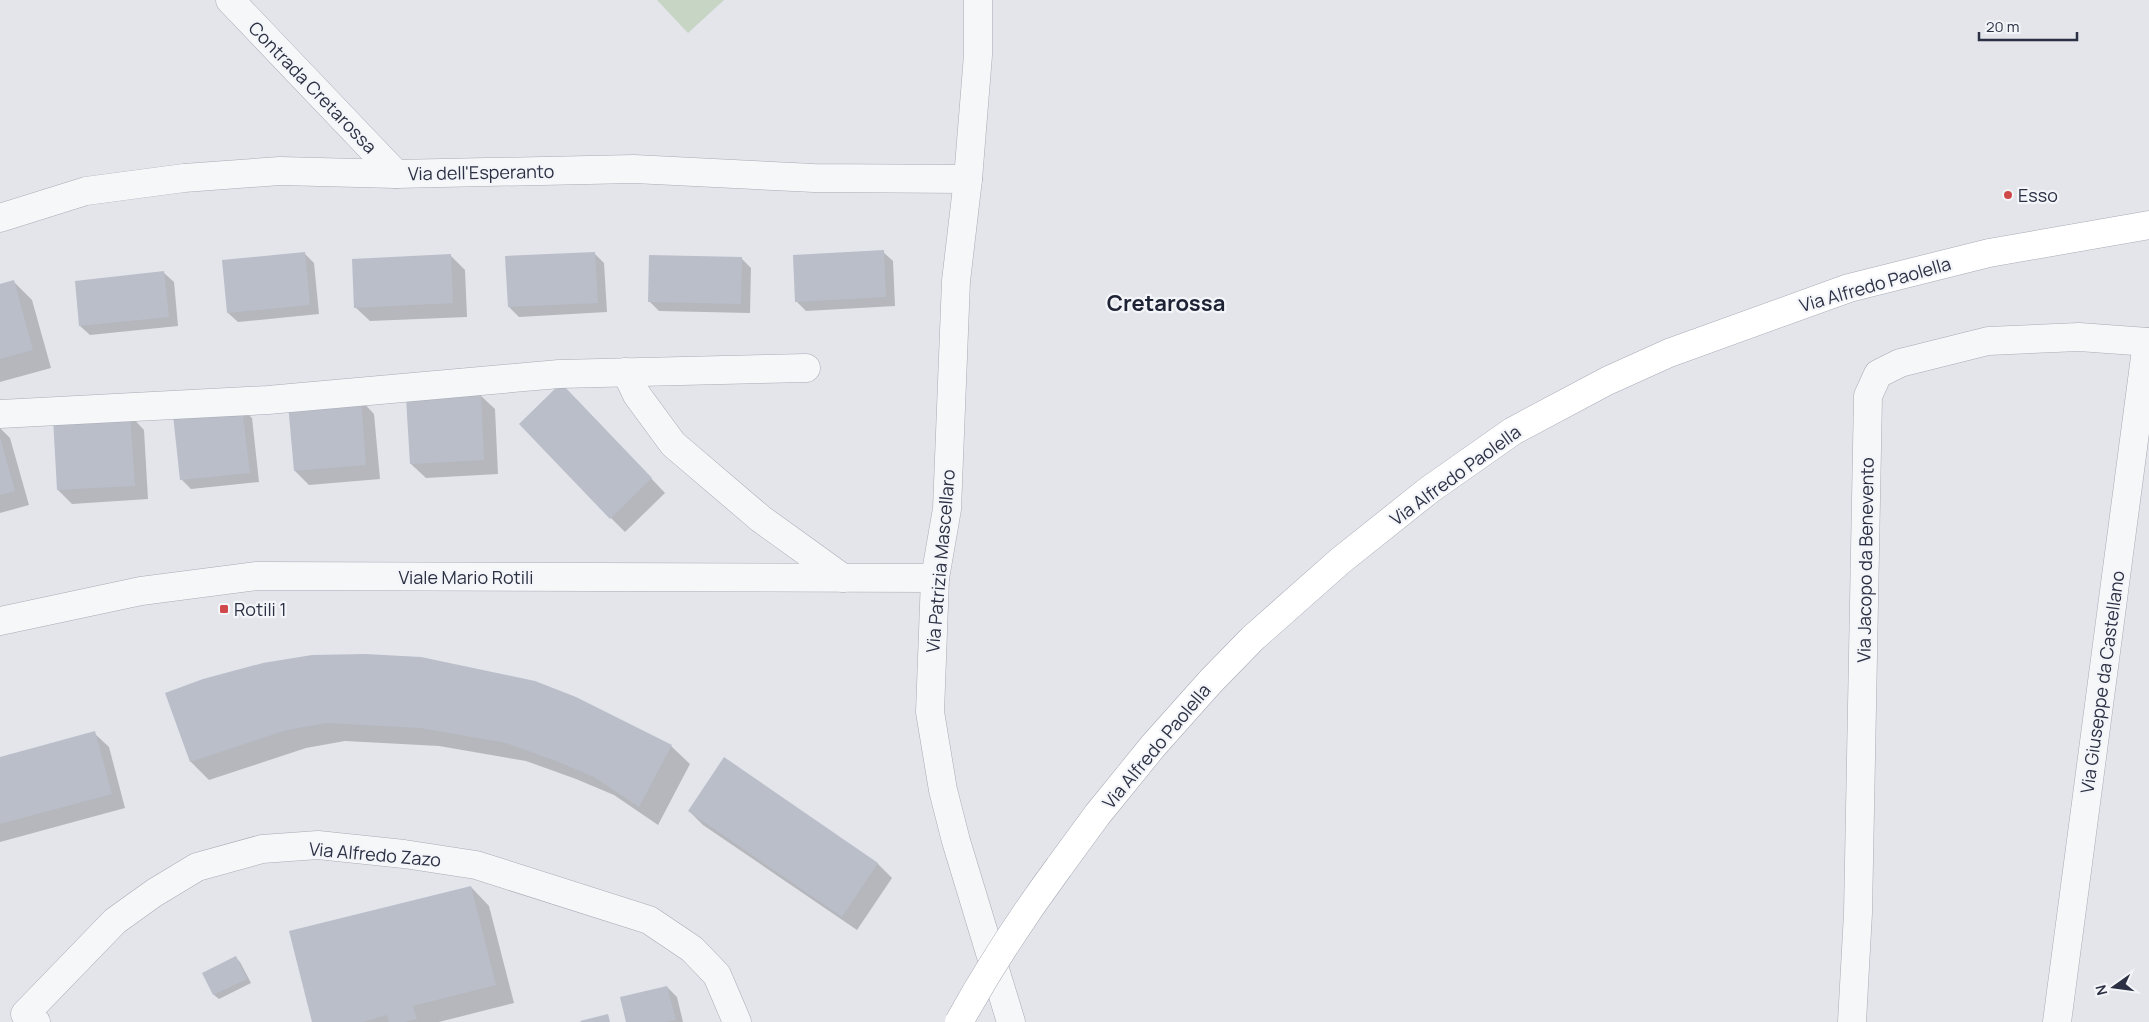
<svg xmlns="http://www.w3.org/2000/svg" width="2149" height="1022" viewBox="0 0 2149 1022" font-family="Manrope,sans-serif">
	<rect width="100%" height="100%" fill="#e3e5eb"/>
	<polygon fill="#c6d5c4" points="657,0 724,0 688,33"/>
	<g fill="#0003">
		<polygon points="883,252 893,261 895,306 806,311 797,302"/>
		<polygon points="304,253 314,263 319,314 238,322 228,313"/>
		<polygon points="594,253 604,263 607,312 519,317 509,307"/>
		<polygon points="450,255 465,270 467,317 370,321 355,307"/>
		<polygon points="741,258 751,268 750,313 659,311 649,301"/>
		<polygon points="164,273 174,282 178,326 90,335 80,326"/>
		<polygon points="14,282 32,300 51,368 0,382 0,285"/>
		<polygon points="480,395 495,409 498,474 426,478 411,464"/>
		<polygon points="360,399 374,414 380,479 309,485 295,471"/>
		<polygon points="576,399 665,493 625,532 611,518"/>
		<polygon points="242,409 252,418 259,482 191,489 182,480"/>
		<polygon points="130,415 144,430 148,499 72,504 58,490"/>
		<polygon points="0,428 10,438 29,505 0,513"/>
		<polygon points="166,694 671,746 690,764 658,825 614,795 576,779 526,761 439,746 345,741 306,748 209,780 191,762"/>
		<polygon points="94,733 109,747 125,808 0,842 0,759"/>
		<polygon points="725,759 878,864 892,878 857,930 703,825 689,811"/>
		<polygon points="471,887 489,906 514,1003 439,1022 313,1022"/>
		<polygon points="235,957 240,962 251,983 219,999 214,995 204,973"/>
		<polygon points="667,987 677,997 683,1022 628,1022"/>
	</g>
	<g fill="#babec9">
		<polygon points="884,250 886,297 795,302 793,255"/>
		<polygon points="305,252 310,305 227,313 222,260"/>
		<polygon points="595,252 598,303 508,307 505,256"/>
		<polygon points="451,254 453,303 354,308 352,259"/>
		<polygon points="649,255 742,257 741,304 648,302"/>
		<polygon points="164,271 169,317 79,326 75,281"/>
		<polygon points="14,280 33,350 0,359 0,284"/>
		<polygon points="561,383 652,478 610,519 519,424"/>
		<polygon points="481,394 484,460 410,464 406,398"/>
		<polygon points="361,398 366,465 294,471 288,404"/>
		<polygon points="242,407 250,473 180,480 173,415"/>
		<polygon points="130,414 135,486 57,490 53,418"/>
		<polygon points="0,437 15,491 0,495"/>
		<polygon points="365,654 421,657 535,681 576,697 672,745 639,807 594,777 556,761 506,743 420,728 326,723 287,730 190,762 165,693 203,679 263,663 312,655"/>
		<polygon points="95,731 112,794 0,824 0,757"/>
		<polygon points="724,757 878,863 842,917 688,811"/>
		<polygon points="471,886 496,985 413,1006 417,1019 404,1022 389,1022 387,1015 363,1022 312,1022 289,931"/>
		<polygon points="236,956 247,979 213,995 202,973"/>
		<polygon points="667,986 676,1020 666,1022 626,1022 620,997"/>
		<polygon points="608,1014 610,1022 581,1022 580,1021"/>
	</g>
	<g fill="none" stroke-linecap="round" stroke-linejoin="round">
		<defs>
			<g id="minor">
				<polyline points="230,0 396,174"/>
				<polyline points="978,0 978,55 968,179 956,281 947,509 935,578 930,712 943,790 956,841 1011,1022"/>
				<polyline points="0,218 86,191 184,178 280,171 396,174 634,169 814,178 968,179"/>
				<polyline points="626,372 637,395 673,444 761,519 843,578"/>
				<polyline points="0,414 268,400 559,374 806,368"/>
				<polyline points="0,621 141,591 257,576 935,578"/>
				<polyline points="36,1022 25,1014 115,921 154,893 197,867 262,849 318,845 404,854 476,865 649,920 692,949 717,975 737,1022"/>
				<polyline points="1852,1022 1858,913 1868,396 1878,374 1900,363 1988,341 2079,337 2149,342"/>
				<polyline points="2057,1022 2147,342"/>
			</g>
			<polyline id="secondary" points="1059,867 1097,815 1153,746 1211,681 1253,638 1340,561 1429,490 1513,431 1607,381 1669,353 1849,288 1989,253 2149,225"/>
		</defs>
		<use href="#minor" stroke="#a8abb6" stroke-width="29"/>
		<use href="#secondary" stroke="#a8abb6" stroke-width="29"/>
		<use href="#minor" stroke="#f6f7f9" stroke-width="28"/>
		<use href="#secondary" stroke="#fff" stroke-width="28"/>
		<defs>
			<path id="secondary-bridge" d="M959,1022C989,968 1022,917 1059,867"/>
		</defs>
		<use href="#secondary-bridge" stroke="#a8abb6" stroke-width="29" stroke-linecap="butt"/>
		<use href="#secondary-bridge" stroke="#fff" stroke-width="28"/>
	</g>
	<g fill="#cf494b" stroke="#f3f5f8" stroke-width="2">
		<circle cx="2008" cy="195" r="5"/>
		<rect x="219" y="604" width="10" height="10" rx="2.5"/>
	</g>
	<g text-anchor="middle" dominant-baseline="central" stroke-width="4.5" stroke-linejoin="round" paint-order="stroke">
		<g font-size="18" fill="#2b3044" stroke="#f3f5f8">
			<text transform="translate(313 87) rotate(46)">Contrada Cretarossa</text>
			<text transform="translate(481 172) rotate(-1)">Via dell'Esperanto</text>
			<text transform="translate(1875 284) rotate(-16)">Via Alfredo Paolella</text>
			<text transform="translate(1455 475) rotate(-36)">Via Alfredo Paolella</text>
			<text transform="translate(1865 560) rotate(-89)">Via Jacopo da Benevento</text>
			<text transform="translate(940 561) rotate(-85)">Via Patrizia Mascellaro</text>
			<text x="466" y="577">Viale Mario Rotili</text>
			<text transform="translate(2102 682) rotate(-82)">Via Giuseppe da Castellano</text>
			<text transform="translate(1156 746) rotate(-50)">Via Alfredo Paolella</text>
			<text transform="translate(375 854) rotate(5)">Via Alfredo Zazo</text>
		</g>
		<g font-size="18" fill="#2b3044" stroke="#f3f5f8" text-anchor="start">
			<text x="2018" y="195">Esso</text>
			<text x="234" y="609">Rotili 1</text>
		</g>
		<g font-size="22" font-weight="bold" fill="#1d2235" stroke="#f3f5f8">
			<text x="1166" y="303">Cretarossa</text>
		</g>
	</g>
	<g transform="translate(2114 987) rotate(256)" stroke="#f3f5f8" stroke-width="4" paint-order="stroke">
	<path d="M0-4L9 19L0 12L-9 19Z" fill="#2b3044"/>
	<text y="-8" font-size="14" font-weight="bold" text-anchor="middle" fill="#2b3044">N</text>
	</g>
	<path d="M1979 32v8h98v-8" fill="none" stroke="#2b3044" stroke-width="2.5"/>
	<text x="1986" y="32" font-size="15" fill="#2b3044" stroke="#f3f5f8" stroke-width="4" paint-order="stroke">20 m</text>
</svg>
